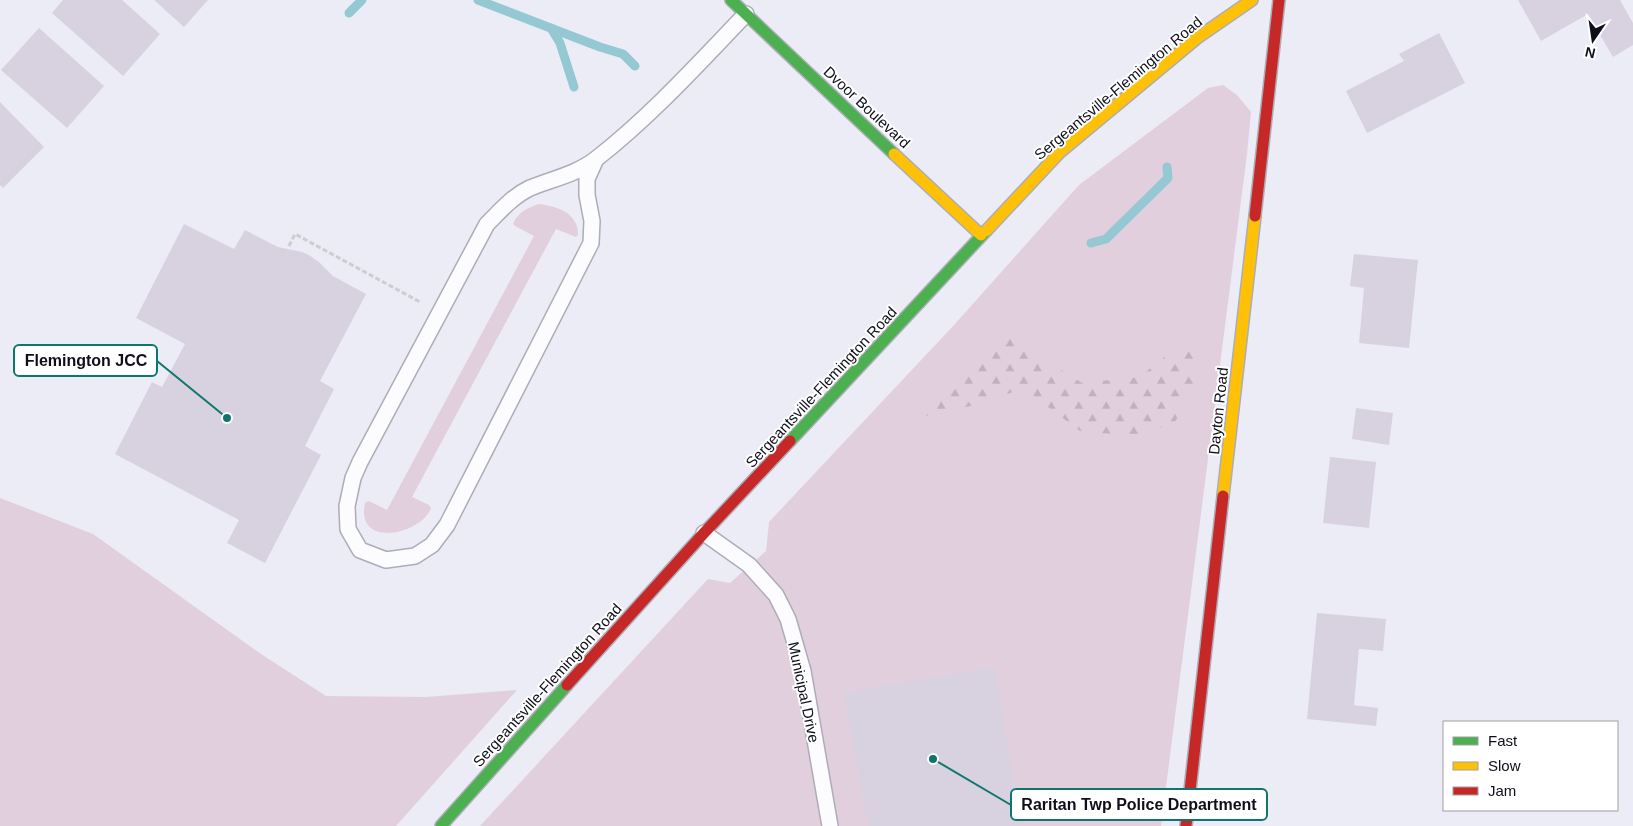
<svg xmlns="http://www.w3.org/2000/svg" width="1633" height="826" viewBox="0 0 1633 826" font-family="Helvetica,sans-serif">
	<defs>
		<pattern id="forest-firs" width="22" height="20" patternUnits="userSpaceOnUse" patternTransform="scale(1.25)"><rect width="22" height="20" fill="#e2cfdd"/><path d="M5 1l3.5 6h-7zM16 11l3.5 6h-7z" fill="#c1b1bd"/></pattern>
	</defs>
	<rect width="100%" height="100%" fill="#ebecf6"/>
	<g fill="#e2cfdd">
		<polygon points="1223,85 1237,95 1251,112 1247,154 1161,826 480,826 708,579 730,583 766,551 769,522 954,325 1079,185 1208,88"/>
		<path d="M539,204C556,206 579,213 578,235L576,237L556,229L412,497L429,505L431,508C421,535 355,549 365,503L369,501L387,510L534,236L515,226L513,224C518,212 527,208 539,204Z"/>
		<polygon points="0,498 93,534 261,654 326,696 426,697 517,690 396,826 0,826"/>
	</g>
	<polygon fill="url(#forest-firs)" points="1006,328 1020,344 1082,383 1139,377 1184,342 1201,359 1195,384 1174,424 1133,436 1080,431 1023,388 984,403 907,420"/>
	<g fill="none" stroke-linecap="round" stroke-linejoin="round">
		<g stroke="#94c8d2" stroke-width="9">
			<polyline points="478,0 600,47 623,54 635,66"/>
			<polyline points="349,13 362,0"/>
			<polyline points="551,28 560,43 574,87"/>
			<polyline points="1091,243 1106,239 1168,178 1167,167"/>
		</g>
	</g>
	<g fill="#d8d2e0">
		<polygon points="63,0 122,0 160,34 123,76 52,13"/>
		<polygon points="154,0 208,0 184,27"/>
		<polygon points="1518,0 1620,0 1633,23 1633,45 1613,57 1588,14 1541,41"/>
		<polygon points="39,28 104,86 67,128 1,70"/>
		<polygon points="1439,33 1465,83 1367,133 1346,91 1404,61 1399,54"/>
		<polygon points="0,102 44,147 3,188 0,185"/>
		<polygon points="184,224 234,249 245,230 278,247 302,252 309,255 319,262 333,276 366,294 320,381 334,389 305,446 321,455 265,563 227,543 239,520 115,454 152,382 162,387 185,344 136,318"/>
		<polygon points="1354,254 1418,260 1409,348 1359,343 1364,288 1350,286"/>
		<polygon points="1356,408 1393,413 1389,445 1352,439"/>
		<polygon points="1330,457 1376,462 1369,528 1323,523"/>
		<polygon points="1317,613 1386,619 1383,651 1359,649 1354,705 1378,708 1376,726 1307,719"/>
		<polygon points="995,667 1021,826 868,826 843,692"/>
	</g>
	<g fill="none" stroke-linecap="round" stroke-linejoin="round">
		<defs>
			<g id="lane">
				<path d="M595,161L587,179V195L592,221L591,243L447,525L432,545L415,556L386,560L360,550L348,529L347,506L353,478L360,462L487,224C500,211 513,196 530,188C552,179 577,174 596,159C651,116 698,64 746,14"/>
				<polyline points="704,533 749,565 776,595 788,619 803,671 830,826"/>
			</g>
			<g id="fast">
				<polyline points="731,0 894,154"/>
				<polyline points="790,441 986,231"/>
				<polyline points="441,826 567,685"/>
			</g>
			<g id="slow">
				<polyline points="894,154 981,235"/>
				<polyline points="986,231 1060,152 1197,38 1252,0"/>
				<polyline points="1223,496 1255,216"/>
			</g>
			<g id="jam">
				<polyline points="1255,216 1279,0"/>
				<polyline points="567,685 704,533 790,441"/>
				<polyline points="1186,826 1223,496"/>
			</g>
		</defs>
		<use href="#lane" stroke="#acadb7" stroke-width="18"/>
		<use href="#fast" stroke="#acadb7" stroke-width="14"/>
		<use href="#slow" stroke="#acadb7" stroke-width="14"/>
		<use href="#jam" stroke="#acadb7" stroke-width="14"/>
		<polyline stroke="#cdced1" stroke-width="3" stroke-dasharray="5 2.5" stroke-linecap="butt" points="289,246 295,234 420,302"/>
		<use href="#lane" stroke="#fcfcfe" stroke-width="15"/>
		<use href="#fast" stroke="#4caf50" stroke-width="11"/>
		<use href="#slow" stroke="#ffc107" stroke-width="11"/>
		<use href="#jam" stroke="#c62828" stroke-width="11"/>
	</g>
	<g text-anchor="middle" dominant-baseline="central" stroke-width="4" stroke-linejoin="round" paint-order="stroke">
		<g font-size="15" fill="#0e0f19" stroke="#fff">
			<text transform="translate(1118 88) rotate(-40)">Sergeantsville-Flemington Road</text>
			<text transform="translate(867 107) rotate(43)">Dvoor Boulevard</text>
			<text transform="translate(821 387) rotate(-47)">Sergeantsville-Flemington Road</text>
			<text transform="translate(1218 411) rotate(-84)">Dayton Road</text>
			<text transform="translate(547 685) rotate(-48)">Sergeantsville-Flemington Road</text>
			<text transform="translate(804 692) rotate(78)">Municipal Drive</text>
		</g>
	</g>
	<path fill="none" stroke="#0f766e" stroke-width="2" d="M227 418L157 361M933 759L1011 805"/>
	<g fill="#0f766e" stroke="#fff" stroke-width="2">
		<circle cx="227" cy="418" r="5"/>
		<circle cx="933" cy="759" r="5"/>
	</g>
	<g fill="#fff" stroke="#0f766e" stroke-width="2">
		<rect x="14" y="345" width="143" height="31" rx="5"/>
		<rect x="1011" y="789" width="256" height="31" rx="5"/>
	</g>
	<g font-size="16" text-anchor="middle" font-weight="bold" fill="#0e0f19">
		<text x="86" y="366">Flemington JCC</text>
		<text x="1139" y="810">Raritan Twp Police Department</text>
	</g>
	<rect x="1443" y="721" width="175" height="90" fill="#ffffff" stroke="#9f9fa3"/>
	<rect x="1453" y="737" width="25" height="8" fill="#4caf50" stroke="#9f9fa3"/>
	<text x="1488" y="746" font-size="15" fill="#0e0f19">Fast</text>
	<rect x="1453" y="762" width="25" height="8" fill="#ffc107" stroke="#9f9fa3"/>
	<text x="1488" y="771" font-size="15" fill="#0e0f19">Slow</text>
	<rect x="1453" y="787" width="25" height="8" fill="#c62828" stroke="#9f9fa3"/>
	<text x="1488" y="796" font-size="15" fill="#0e0f19">Jam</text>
	<g transform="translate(1593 40) rotate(193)" stroke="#ffffff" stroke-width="4" paint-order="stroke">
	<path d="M0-4L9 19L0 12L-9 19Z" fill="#0e0f19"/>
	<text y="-8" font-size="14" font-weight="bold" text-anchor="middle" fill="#0e0f19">N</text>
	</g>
</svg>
